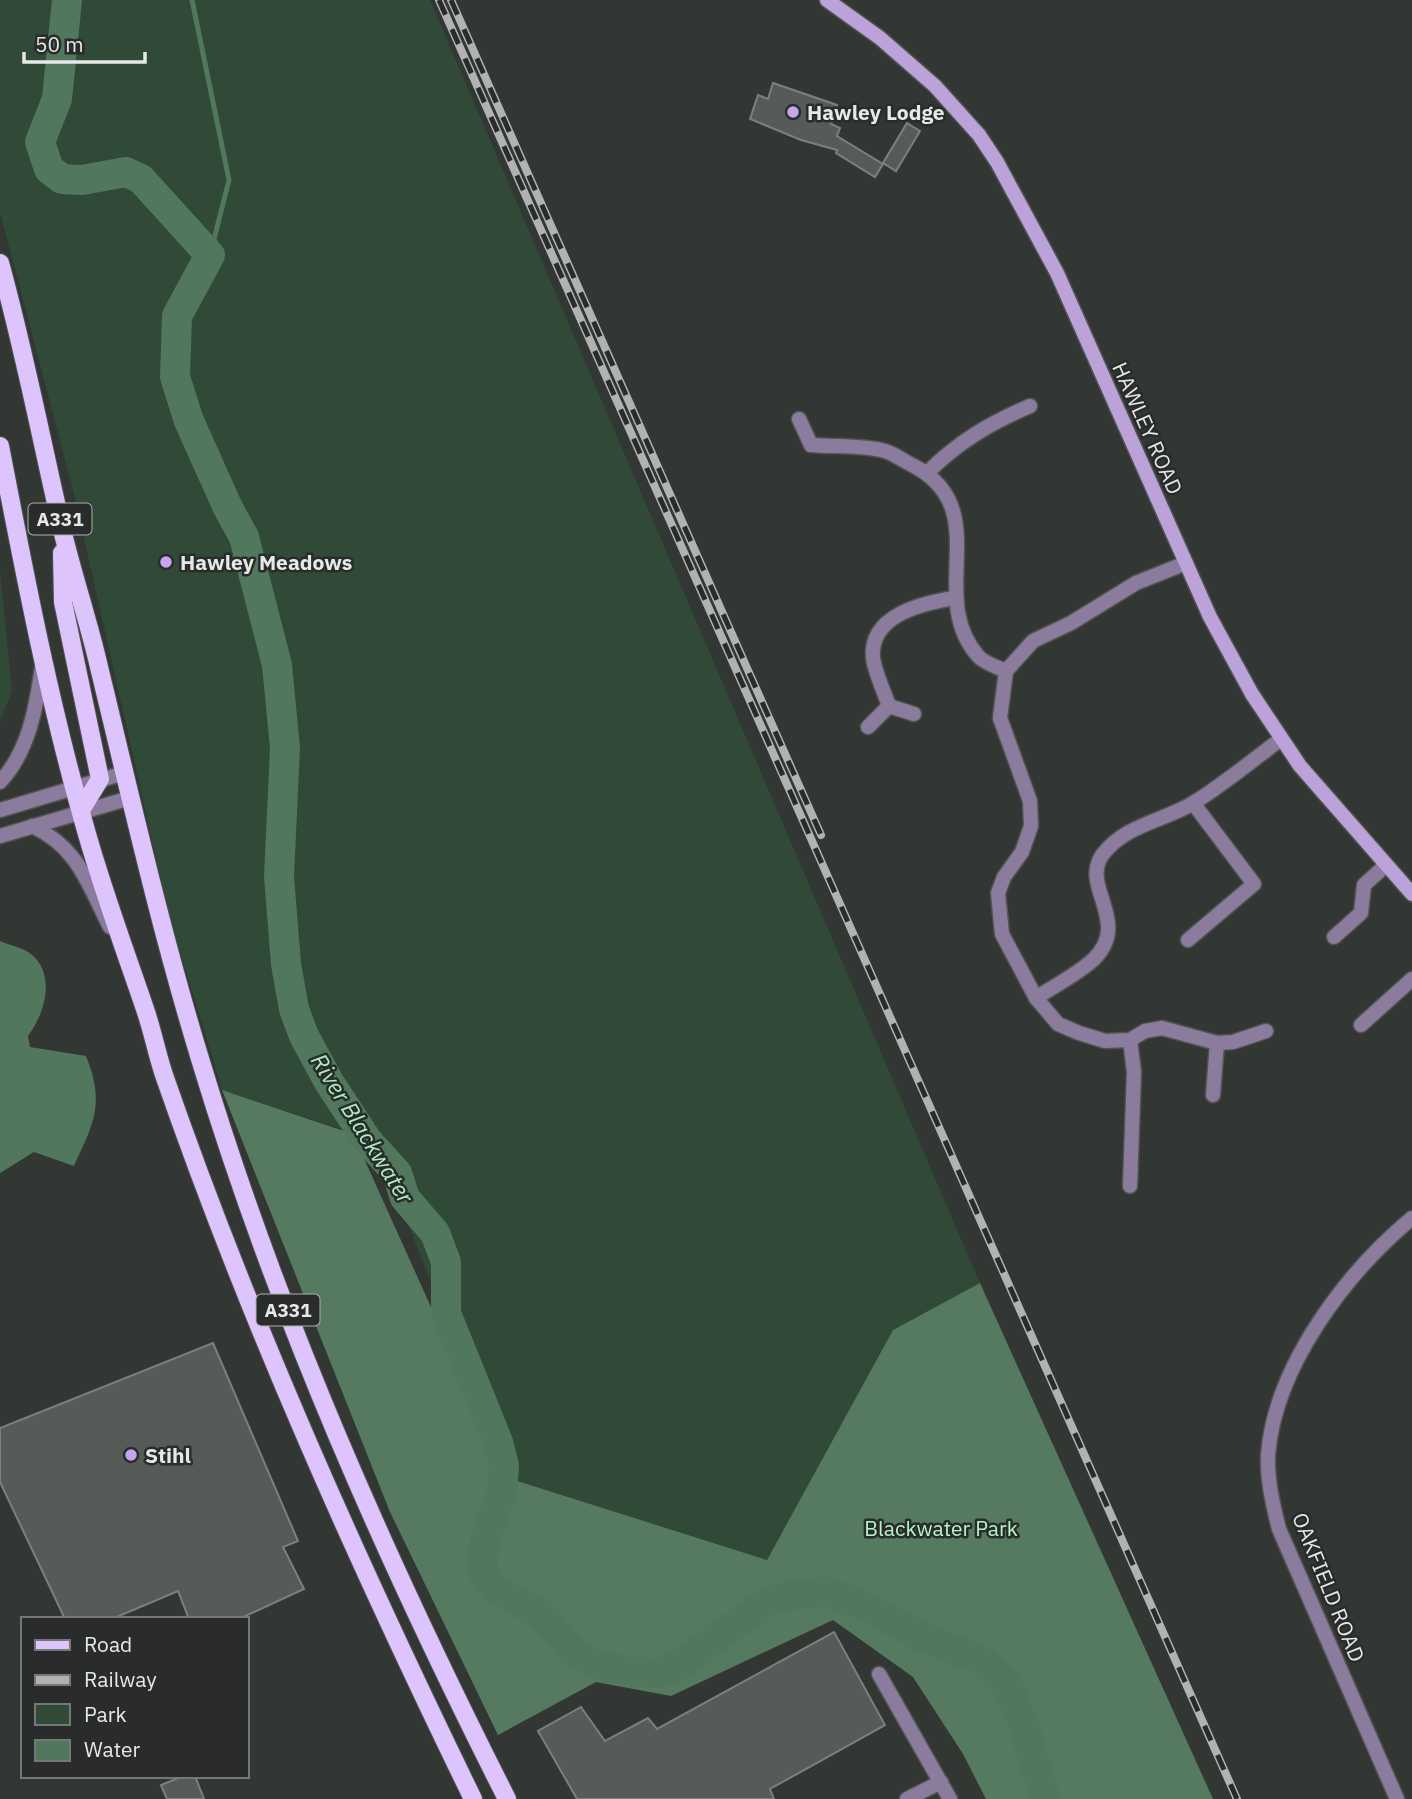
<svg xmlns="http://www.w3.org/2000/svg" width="1412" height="1799" viewBox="0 0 1412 1799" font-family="'IBM Plex Sans',sans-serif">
	<rect width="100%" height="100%" fill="#333734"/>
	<g fill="#314937">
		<polygon points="0,0 430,0 980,1283 893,1330 767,1560 508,1478 375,1140 222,1090 168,911 74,494 0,212"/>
		<polygon points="0,570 12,691 0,721"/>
	</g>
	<polygon fill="#557a5f" points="222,1090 353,1134 508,1478 767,1560 893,1330 980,1283 1213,1799 986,1799 963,1754 913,1677 833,1620 671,1696 596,1682 498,1735 390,1512"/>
	<path fill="#51775c" d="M0,941C9,945 24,948 31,954C57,975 44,1015 28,1036L30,1047L86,1056C105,1103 94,1123 74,1166L34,1152L0,1173Z"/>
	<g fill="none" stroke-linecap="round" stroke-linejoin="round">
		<polyline stroke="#51775c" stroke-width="5" points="192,0 229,180 210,255"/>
		<polyline stroke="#51775c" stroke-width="30" points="67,0 57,99 40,142 49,169 62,179 82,180 126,172 141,179 210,255 177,316 175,377 189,421 228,508 244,537 277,665 285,748 279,877 286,964 294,1009 304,1036 329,1082 367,1140 397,1173 405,1198 435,1233 446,1262 446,1313 498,1442 504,1466 502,1493 486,1536 482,1563 485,1577 498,1591 539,1613 575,1652 596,1664 629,1672 660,1673 680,1665 766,1602 800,1594 828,1592 867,1607 922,1637 981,1660 1007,1683 1024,1726 1045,1799"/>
	</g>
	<g fill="#575b58" stroke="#7c807c" stroke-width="2">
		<polygon points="773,83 837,105 831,124 840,128 837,136 883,164 875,177 836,153 837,150 801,140 750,119 758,95 768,99"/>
		<polygon points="907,123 920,131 896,171 883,163"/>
		<polygon points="213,1343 298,1541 283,1547 304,1589 239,1619 189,1619 178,1591 112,1619 65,1619 0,1482 0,1428"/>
		<polygon points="834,1632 885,1725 770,1789 774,1799 577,1799 538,1731 581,1707 605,1741 648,1718 657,1729"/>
		<polygon points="183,1776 195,1776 204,1799 167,1799 161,1785"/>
	</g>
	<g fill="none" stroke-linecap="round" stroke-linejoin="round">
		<defs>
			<g id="minor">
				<path d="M799,419L811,445C834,447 863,445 885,451C895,454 905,462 914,466C996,510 925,595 978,656C984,663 997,667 1006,671"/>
				<path d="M927,473C958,442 990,423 1030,406"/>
				<polyline points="1186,563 1136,583 1071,623 1033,641 1006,671 1000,718 1030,801 1031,826 1022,852 1004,877 998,893 1002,934 1036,998 1058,1024 1079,1033 1105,1041 1130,1040 1145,1031 1162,1028 1217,1043 1233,1042 1266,1031"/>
				<path d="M889,706C884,691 875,673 873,658C869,615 923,603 954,598"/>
				<polyline points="868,727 889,706 914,714"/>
				<path d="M0,782C29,751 36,708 42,667"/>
				<polyline points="0,810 124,773"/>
				<path d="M32,826C78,847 88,884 110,927"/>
				<polyline points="0,836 130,798"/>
				<polyline points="1334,937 1361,913 1364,885 1386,865"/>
				<polyline points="1188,940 1254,884 1193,803"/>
				<path d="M1036,998C1054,986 1078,974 1094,959C1132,921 1079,886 1103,854C1126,824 1165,821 1195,802C1225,783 1253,760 1281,739"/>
				<polyline points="1361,1025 1412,979"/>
				<polyline points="1213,1095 1217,1043"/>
				<polyline points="1130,1186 1134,1072 1130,1040"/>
				<polyline points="879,1674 950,1799"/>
				<polyline points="907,1799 941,1782"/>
				<path d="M1397,1799L1279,1529C1273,1505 1267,1480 1268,1455C1275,1366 1346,1273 1412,1218"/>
			</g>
			<polyline id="secondary" points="827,0 880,38 935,86 979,135 997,162 1057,273 1210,617 1252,694 1300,766 1412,894"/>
			<g id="primary">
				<path d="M0,263C24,350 41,438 61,525C72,573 88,619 99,667C131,799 161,932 201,1062C278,1317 387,1562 507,1799"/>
				<path d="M0,446C25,576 50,707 87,834C104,894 126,953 146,1012C153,1033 157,1054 164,1075C250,1323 358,1563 473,1799"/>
				<polyline points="62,553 63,602 100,779 81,810"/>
			</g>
		</defs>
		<use href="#minor" stroke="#505351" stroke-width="17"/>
		<use href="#secondary" stroke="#505351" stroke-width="17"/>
		<use href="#primary" stroke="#505351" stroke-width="20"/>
		<use href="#minor" stroke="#8b7c9e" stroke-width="14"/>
		<use href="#secondary" stroke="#bba3da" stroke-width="14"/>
		<use href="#primary" stroke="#ddc4fd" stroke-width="18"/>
		<defs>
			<g id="rail">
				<polyline points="439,0 1237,1799"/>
				<polyline points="451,0 821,835"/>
			</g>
		</defs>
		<use href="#rail" stroke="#b0b3b1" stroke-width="8"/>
		<use href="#rail" stroke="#292c2a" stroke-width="5" stroke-dasharray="16" stroke-linecap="butt"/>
	</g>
	<g fill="#c7a6ef" stroke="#292c2a" stroke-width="2.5">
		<circle cx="793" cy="112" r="7"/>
		<circle cx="166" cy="562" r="7"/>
		<circle cx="131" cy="1455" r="7"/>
	</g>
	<g text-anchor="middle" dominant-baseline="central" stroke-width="5" stroke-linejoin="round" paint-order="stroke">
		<g fill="#292c2a" stroke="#adb0ae" stroke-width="2">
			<rect x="28.5" y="503.5" width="63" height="31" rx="5"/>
			<rect x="256.5" y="1294.5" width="63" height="31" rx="5"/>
		</g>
		<g font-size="19" font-weight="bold" fill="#e6e9e7">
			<text x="60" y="519">A331</text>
			<text x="288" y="1310">A331</text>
		</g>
		<g font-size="21" font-weight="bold" fill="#e6e9e7" stroke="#292c2a" text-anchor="start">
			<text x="807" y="112">Hawley Lodge</text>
			<text x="180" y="562">Hawley Meadows</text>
			<text x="145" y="1455">Stihl</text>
		</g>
		<g font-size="21" fill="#e6e9e7" stroke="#292c2a">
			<text transform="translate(1148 428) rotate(66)">HAWLEY ROAD</text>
			<text transform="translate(1329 1587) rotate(68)">OAKFIELD ROAD</text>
		</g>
		<g font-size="21" fill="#b5f5c6" stroke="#292c2a">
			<text x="941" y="1528">Blackwater Park</text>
		</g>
		<g font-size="23" font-style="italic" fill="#afeec0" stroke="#292c2a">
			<text transform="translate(363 1128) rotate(58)">River Blackwater</text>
		</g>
	</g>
	<rect x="21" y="1617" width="228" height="161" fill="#292c2a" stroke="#757876" stroke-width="2"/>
	<rect x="35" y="1640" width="35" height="10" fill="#ddc4fd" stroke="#757876" stroke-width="2"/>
	<text x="84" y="1652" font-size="21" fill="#e6e9e7">Road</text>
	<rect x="35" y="1675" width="35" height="10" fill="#b0b3b1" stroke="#757876" stroke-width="2"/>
	<text x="84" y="1687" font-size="21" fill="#e6e9e7">Railway</text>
	<rect x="35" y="1704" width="35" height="21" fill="#314937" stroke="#757876" stroke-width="2"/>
	<text x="84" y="1722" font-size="21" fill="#e6e9e7">Park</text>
	<rect x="35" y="1740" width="35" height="21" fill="#51775c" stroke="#757876" stroke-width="2"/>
	<text x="84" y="1757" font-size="21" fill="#e6e9e7">Water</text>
	<path d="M24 52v10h121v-10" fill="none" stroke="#e6e9e7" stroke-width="3.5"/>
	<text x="35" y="52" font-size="21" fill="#e6e9e7" stroke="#292c2a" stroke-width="5" paint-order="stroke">50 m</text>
</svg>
